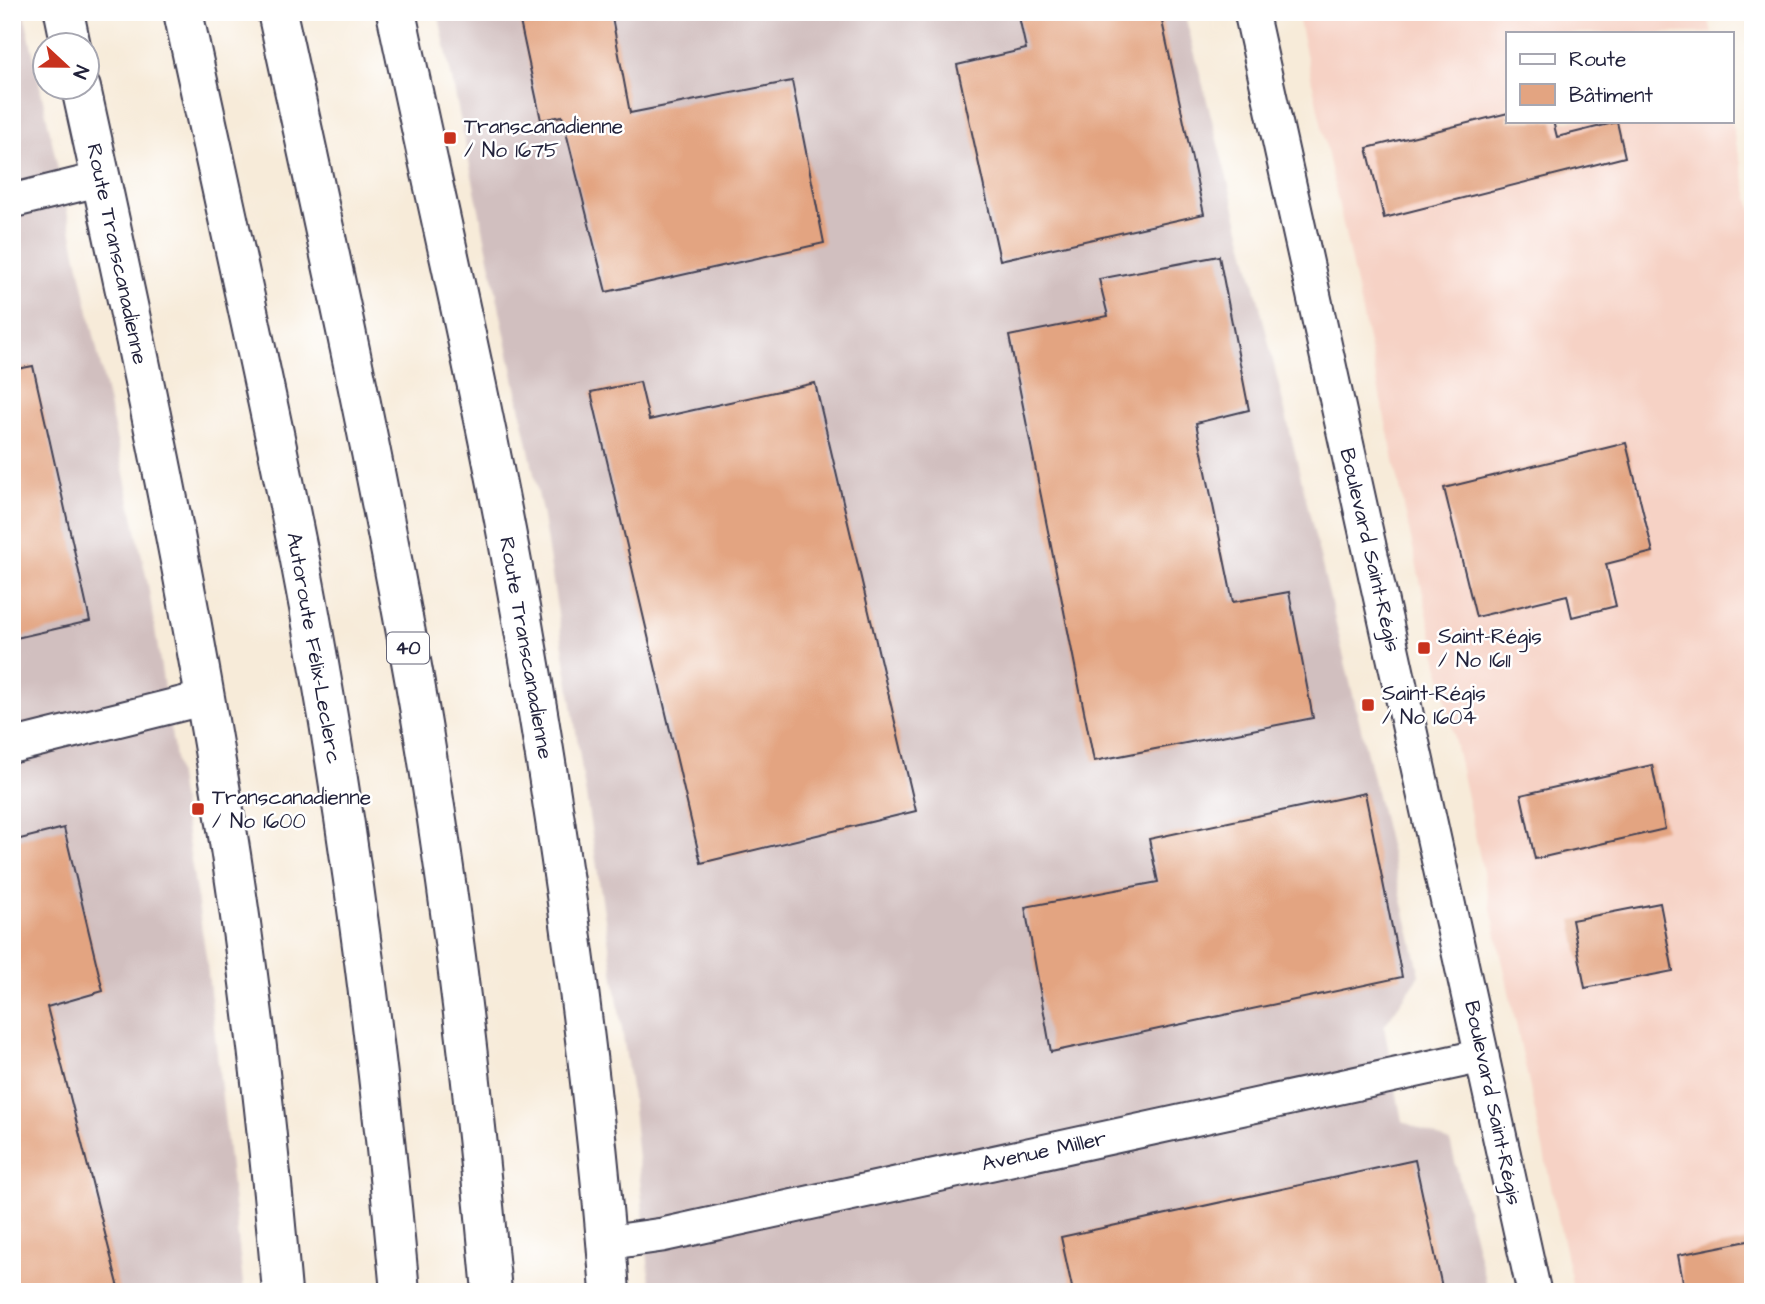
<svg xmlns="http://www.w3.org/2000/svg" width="1765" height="1304" viewBox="0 0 1765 1304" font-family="'Architects Daughter',sans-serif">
	<rect width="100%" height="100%" fill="#fff"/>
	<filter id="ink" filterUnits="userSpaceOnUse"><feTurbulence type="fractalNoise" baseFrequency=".0143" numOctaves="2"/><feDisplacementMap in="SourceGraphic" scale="14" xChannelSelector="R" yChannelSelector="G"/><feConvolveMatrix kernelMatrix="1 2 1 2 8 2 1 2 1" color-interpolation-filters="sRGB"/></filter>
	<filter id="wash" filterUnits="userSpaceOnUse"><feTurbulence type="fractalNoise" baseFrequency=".00686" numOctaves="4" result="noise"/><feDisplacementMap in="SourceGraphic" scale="28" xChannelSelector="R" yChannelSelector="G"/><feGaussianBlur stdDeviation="1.57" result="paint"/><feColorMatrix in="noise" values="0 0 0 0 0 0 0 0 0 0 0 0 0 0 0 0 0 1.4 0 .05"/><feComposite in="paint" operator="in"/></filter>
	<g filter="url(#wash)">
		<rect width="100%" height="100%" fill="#f7ebd9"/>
		<polygon fill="#f6d2c5" points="1297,12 1707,12 1712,33 1508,33 1508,121 1731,121 1753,215 1753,1292 1574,1292"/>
		<g fill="#d1bfbf">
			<polygon points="12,12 24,12 148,585 206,956 244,1292 12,1292"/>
			<polygon points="438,12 1184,12 1258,298 1420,975 1384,1026 1402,1121 1450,1142 1488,1292 651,1292 631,1088 543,517"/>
		</g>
		<g id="blocks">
			<g fill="#e3a481">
				<polygon points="518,12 611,12 630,113 792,81 824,243 606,292 562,116 541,120"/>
				<polygon points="1018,12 1160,12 1204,214 1000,260 957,65 1026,49"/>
				<polygon points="1508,113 1508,121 1553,121 1557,137 1617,122 1625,157 1384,218 1367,148"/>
				<polygon points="1219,256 1249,410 1196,423 1233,602 1289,592 1313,718 1094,761 1009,336 1108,316 1099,279"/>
				<polygon points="33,366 90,621 12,639 12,370"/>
				<polygon points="640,382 649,420 815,383 916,811 701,863 591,392"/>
				<polygon points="1626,443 1653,552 1606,564 1616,606 1572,617 1567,595 1476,617 1444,488"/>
				<polygon points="1652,765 1665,829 1535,859 1521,795"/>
				<polygon points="1365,793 1402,977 1051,1052 1025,907 1158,882 1149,839"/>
				<polygon points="64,828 103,991 47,1007 120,1292 12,1292 12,841"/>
				<polygon points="1660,903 1673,971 1585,988 1572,920"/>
				<polygon points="1415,1160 1443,1292 1073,1292 1061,1237"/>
				<polygon points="1753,1240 1753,1292 1685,1292 1678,1255"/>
			</g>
		</g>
	</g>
	<g filter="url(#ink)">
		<use href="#blocks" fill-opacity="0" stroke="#424053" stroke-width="2"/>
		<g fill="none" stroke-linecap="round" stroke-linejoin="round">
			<defs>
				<g id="minor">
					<polyline points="1251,12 1534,1292"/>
					<polyline points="12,201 101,179"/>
					<polyline points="12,746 205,698"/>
					<polyline points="606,1243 662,1235 1482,1056"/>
				</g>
				<g id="major">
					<polyline points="64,12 71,46"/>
					<path d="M396,12C435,197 479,382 513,568C556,807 592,1049 610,1292"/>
					<path d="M81,88C131,315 180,543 218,774C247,945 267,1119 282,1292"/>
				</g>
				<g id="highway">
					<path d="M183,12C222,193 263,373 299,555C346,798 378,1045 400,1292"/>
					<path d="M277,12C326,235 375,458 415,683C450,885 474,1088 492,1292"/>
				</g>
			</defs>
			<use href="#minor" stroke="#424053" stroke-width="37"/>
			<use href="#major" stroke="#424053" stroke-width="42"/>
			<use href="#highway" stroke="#424053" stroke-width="42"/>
			<use href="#minor" stroke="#fff" stroke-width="33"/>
			<use href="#major" stroke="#fff" stroke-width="38"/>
			<use href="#highway" stroke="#fff" stroke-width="38"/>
		</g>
	</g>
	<g fill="#c8321e" stroke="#fff" stroke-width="2.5">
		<rect x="443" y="131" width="14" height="14" rx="3.5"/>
		<rect x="1417" y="641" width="14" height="14" rx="3.5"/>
		<rect x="1361" y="698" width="14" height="14" rx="3.5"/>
		<rect x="191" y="802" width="14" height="14" rx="3.5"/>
	</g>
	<g text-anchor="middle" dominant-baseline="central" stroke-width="5" stroke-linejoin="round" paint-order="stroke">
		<rect fill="#fff" stroke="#646476" stroke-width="2" x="387" y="632.5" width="42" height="31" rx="5"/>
		<g font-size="19" font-weight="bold" fill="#22223b">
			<text x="408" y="648">40</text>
		</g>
		<g font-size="21" fill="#22223b" stroke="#fff" text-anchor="start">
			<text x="464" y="126">Transcanadienne<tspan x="464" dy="24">/ No 1675</tspan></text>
			<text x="1438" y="636">Saint-Régis<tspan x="1438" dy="24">/ No 1611</tspan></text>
			<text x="1382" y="693">Saint-Régis<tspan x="1382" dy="24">/ No 1604</tspan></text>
			<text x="212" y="797">Transcanadienne<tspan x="212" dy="24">/ No 1600</tspan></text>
		</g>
		<g font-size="21" fill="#22223b" stroke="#fff">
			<text transform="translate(117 254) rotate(78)">Route Transcanadienne</text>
			<text transform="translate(1370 550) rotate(77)">Boulevard Saint-Régis</text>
			<text transform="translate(314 648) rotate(80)">Autoroute Félix-Leclerc</text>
			<text transform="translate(526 648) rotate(80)">Route Transcanadienne</text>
			<text transform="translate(1493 1103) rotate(78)">Boulevard Saint-Régis</text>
			<text transform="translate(1044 1151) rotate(-12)">Avenue Miller</text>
		</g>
	</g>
	<rect width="1765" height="1304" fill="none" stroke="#fff" stroke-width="42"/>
	<rect x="1506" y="32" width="228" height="91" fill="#ffffff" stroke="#a7a7b1" stroke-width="2"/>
	<rect x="1520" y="54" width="35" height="10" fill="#ffffff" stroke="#a7a7b1" stroke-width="2"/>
	<text x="1569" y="66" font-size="21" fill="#22223b">Route</text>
	<rect x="1520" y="84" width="35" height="21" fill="#e3a481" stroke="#a7a7b1" stroke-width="2"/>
	<text x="1569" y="102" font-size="21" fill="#22223b">Bâtiment</text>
	<g transform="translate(66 66) rotate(112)"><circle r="33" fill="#ffffff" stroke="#a7a7b1" stroke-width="2"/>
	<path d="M0-5L12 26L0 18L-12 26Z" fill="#c8321e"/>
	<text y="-10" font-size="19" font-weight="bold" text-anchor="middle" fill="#22223b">N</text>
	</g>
</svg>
